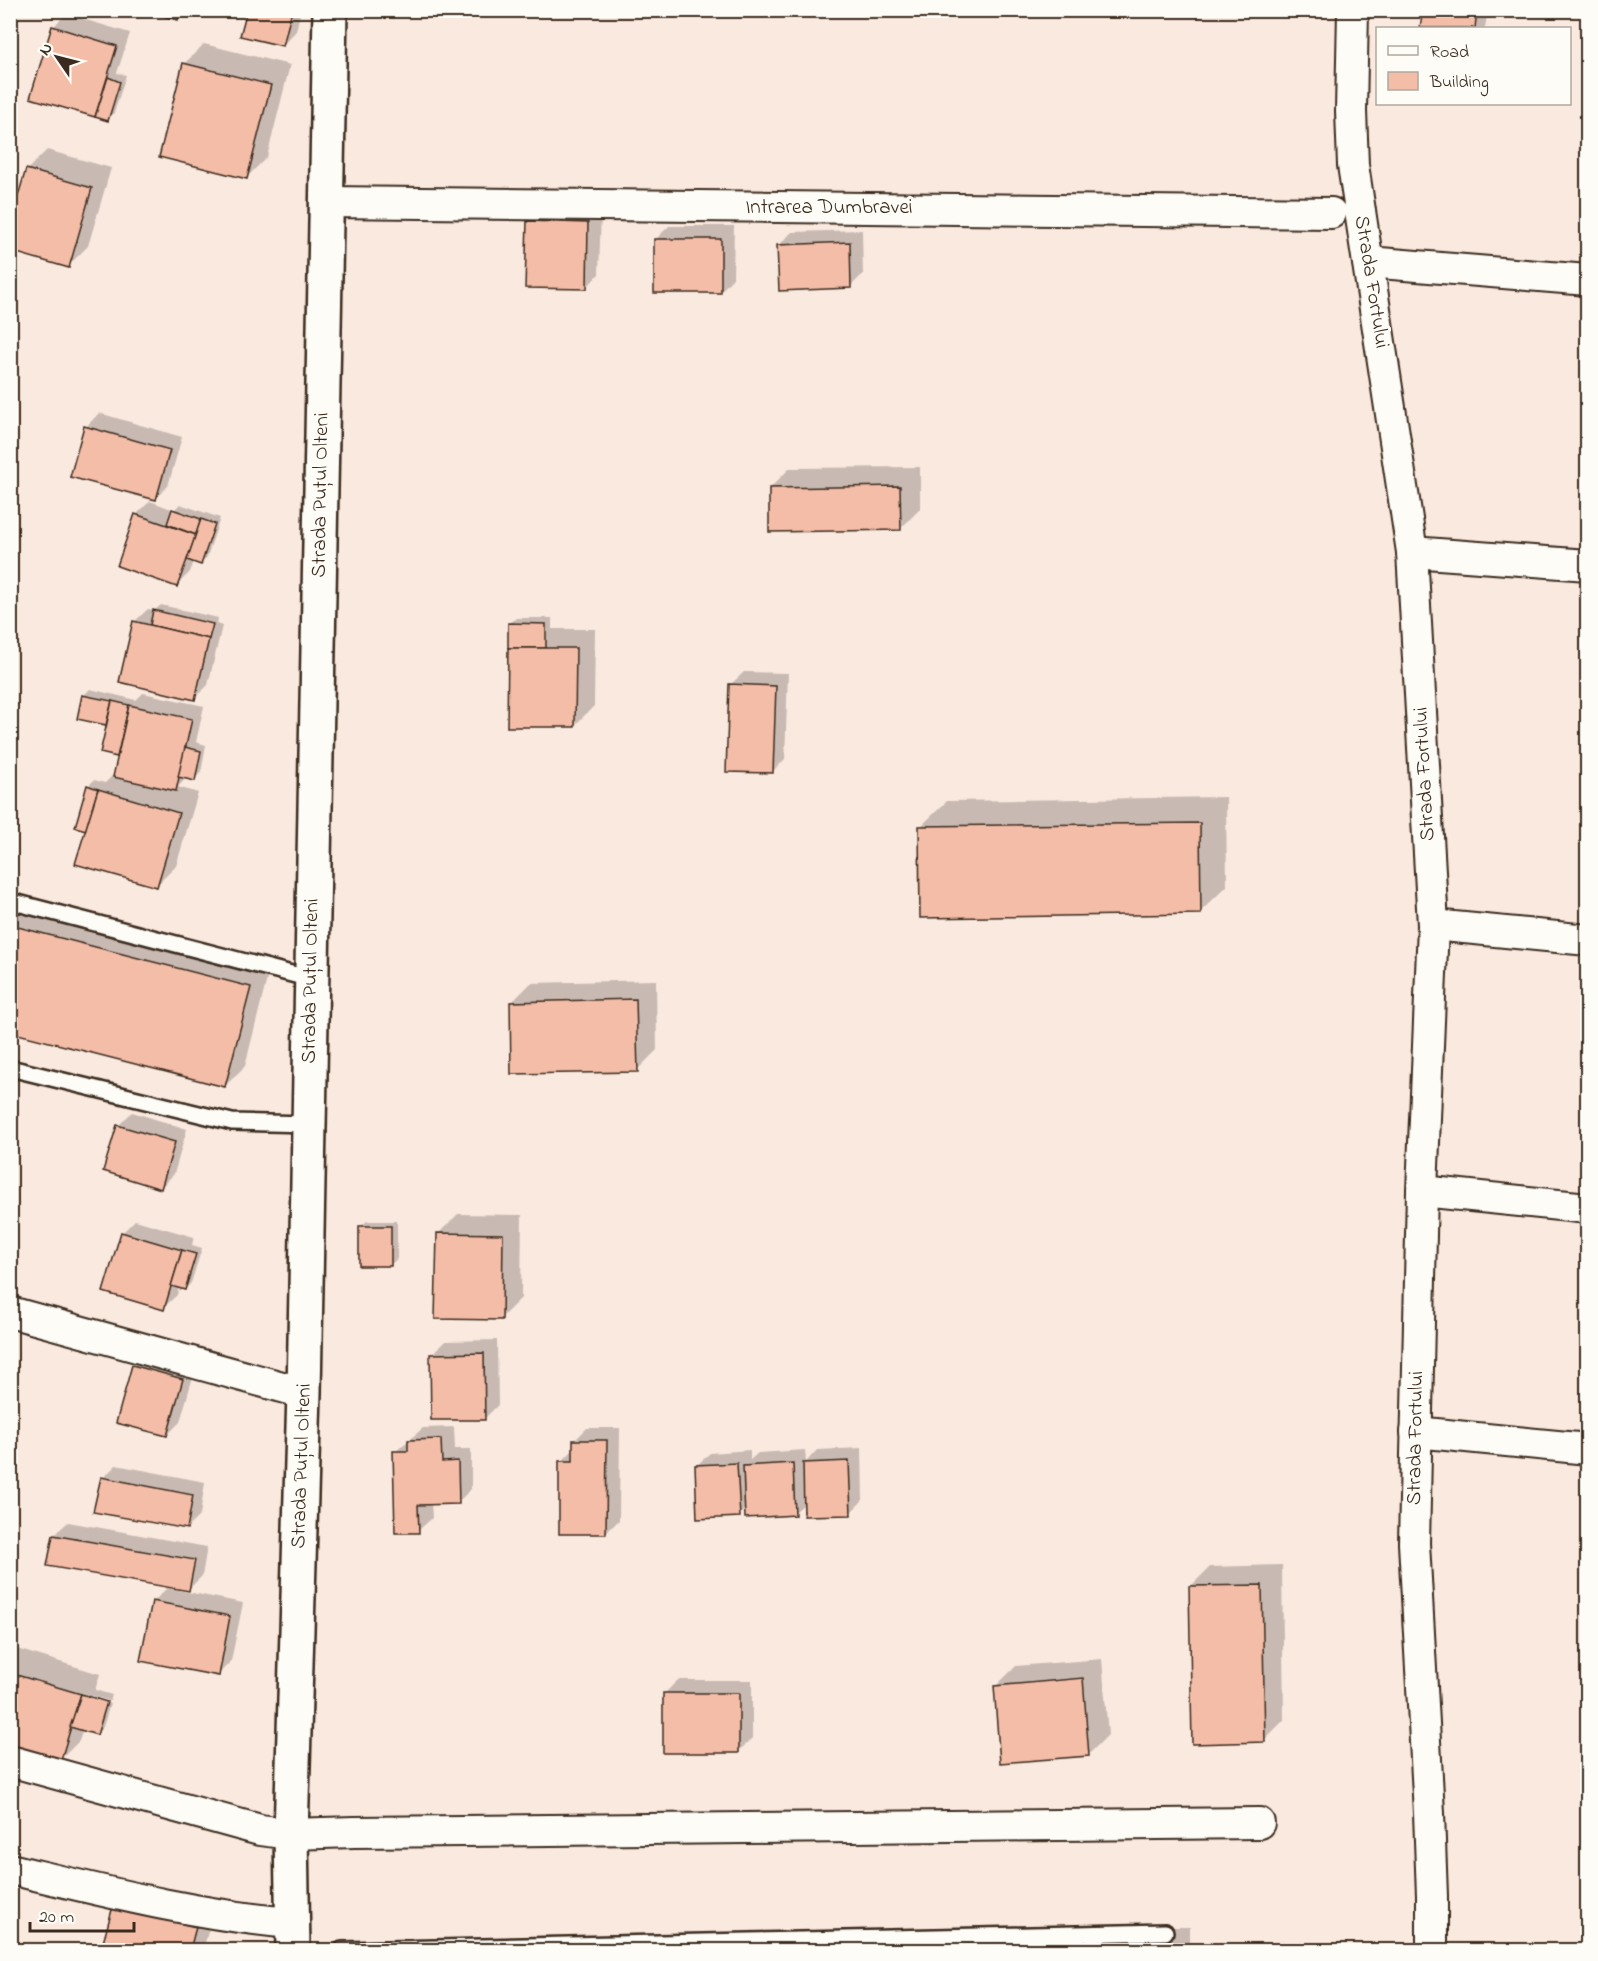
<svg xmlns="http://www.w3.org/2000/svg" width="1598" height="1961" viewBox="0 0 1598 1961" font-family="'Indie Flower',sans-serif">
	<rect width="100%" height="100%" fill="#fae9df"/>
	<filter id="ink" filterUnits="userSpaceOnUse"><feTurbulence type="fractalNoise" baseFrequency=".0167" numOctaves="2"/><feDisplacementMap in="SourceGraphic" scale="12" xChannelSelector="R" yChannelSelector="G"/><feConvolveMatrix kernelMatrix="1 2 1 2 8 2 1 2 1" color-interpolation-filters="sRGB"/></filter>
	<g filter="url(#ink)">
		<g fill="#0003">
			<polygon points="248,10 301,10 296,31 283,45"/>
			<polygon points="1424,10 1488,10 1485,28 1421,28"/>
			<polygon points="66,14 130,33 117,73 126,75 114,113 108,119 32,97 53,27"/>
			<polygon points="204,44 290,65 267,157 247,177 184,64"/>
			<polygon points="47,150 111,168 88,246 68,266 27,170"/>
			<polygon points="541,209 601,210 599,274 586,288 528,222"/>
			<polygon points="669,226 734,226 733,278 720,292 656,239"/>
			<polygon points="862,230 863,274 850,287 779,245 792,232"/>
			<polygon points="99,413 182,437 168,486 155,499 86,427"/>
			<polygon points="920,467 920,509 900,529 770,488 790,468"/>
			<polygon points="150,501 174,510 180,504 220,518 207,557 200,564 194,561 190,572 177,585 136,515"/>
			<polygon points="161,605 218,618 217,624 222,626 208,685 195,698 134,622 148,609 155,610"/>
			<polygon points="516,618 552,618 552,629 595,629 594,706 574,726 509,624"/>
			<polygon points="744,672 788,673 785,759 772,772 730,685"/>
			<polygon points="90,689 136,700 143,693 204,706 196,742 206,745 201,773 194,779 187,777 178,787 198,793 176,866 156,886 87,829 88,786 94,780 105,783 115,773 120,752 117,755 108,724 79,718 84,695"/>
			<polygon points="1226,797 1227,886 1200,912 920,827 947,801"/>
			<polygon points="10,900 270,967 245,1066 225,1086 10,1030"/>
			<polygon points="656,980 657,1050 637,1070 511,1003 531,983"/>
			<polygon points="132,1112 187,1129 174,1174 161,1187 105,1170 119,1125"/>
			<polygon points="458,1214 522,1215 521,1298 501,1318 438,1234"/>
			<polygon points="135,1220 194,1237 192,1245 202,1248 191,1283 185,1289 179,1287 177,1295 163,1308 122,1233"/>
			<polygon points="367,1221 397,1221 397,1259 390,1265 360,1227"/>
			<polygon points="497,1340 498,1405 485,1418 432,1354 445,1341"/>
			<polygon points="146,1352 196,1366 180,1422 167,1435 133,1366"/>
			<polygon points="454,1427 455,1449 471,1449 471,1489 458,1502 431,1503 432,1518 418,1531 395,1452 423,1428"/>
			<polygon points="587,1428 620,1428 619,1520 606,1533 561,1462 574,1449 574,1441"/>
			<polygon points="862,1448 863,1500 850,1513 805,1503 794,1513 746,1508 739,1515 696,1466 710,1453 750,1450 750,1460 758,1453 805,1450 806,1462 817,1450"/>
			<polygon points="116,1465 205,1482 200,1515 187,1528 103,1478"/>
			<polygon points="68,1522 207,1547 202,1576 189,1589 54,1535"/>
			<polygon points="1282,1565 1284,1720 1264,1740 1190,1587 1210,1567"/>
			<polygon points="167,1588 243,1603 231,1661 218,1675 153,1602"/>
			<polygon points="17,1649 100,1674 95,1690 112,1695 110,1701 92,1696 92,1699 110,1704 103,1727 97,1734 83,1729 79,1741 59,1761 10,1747 10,1656"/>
			<polygon points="1102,1659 1108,1735 1088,1755 996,1686 1016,1666"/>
			<polygon points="678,1680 752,1680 752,1738 739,1751 665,1693"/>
			<polygon points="115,1906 215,1907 203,1950 103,1950"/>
			<polygon points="1118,1927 1190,1927 1190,1950 1098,1950 1098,1947"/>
		</g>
		<g fill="#f4bda8" stroke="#3b2a1e" stroke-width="1.5">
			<polygon points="142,10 180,10 178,20"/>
			<polygon points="247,10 292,10 283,46 240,36"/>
			<polygon points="1423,10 1477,10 1475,28 1420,28"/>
			<polygon points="52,26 117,46 95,117 30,98"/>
			<polygon points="183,63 271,85 247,179 159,157"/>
			<polygon points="108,77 120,82 108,121 95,117"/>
			<polygon points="26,169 92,188 69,268 10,251 10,223"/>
			<polygon points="527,221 588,223 587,289 525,288"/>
			<rect x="654" y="239" width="67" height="54"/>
			<polygon points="850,242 851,288 779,291 777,245"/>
			<polygon points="84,426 170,450 156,500 70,477"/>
			<polygon points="900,486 901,530 769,532 769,488"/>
			<polygon points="172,509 201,519 196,535 167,524"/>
			<polygon points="135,514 196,535 177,587 117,566"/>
			<polygon points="201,519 215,524 201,565 187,560"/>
			<polygon points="153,610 213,624 209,639 150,625"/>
			<polygon points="133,621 209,639 195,700 119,682"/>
			<polygon points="508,623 546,624 546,648 508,648"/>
			<polygon points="508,648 576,648 575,727 507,727"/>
			<polygon points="729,684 776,686 773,773 726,772"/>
			<polygon points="82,695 112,701 106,725 77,719"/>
			<polygon points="112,701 129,705 117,757 100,753"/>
			<polygon points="129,705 192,719 176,791 113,777"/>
			<polygon points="185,747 201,751 195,781 178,777"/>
			<polygon points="87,785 98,789 86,830 75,827"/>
			<polygon points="98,789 179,813 157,887 75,864"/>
			<polygon points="1200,823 1201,914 920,918 919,826"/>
			<polygon points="10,925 251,987 225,1087 10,1032"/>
			<polygon points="636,999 638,1072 511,1074 510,1002"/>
			<polygon points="117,1125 175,1142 161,1189 103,1171"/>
			<rect x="359" y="1226" width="32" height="40"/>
			<polygon points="121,1232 182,1250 164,1310 103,1292"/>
			<polygon points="437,1233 503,1234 502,1320 435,1319"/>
			<polygon points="182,1250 196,1254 185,1290 171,1286"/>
			<polygon points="484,1353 485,1420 431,1420 430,1354"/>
			<polygon points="132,1365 183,1379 167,1436 116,1423"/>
			<polygon points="441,1439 442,1462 458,1461 459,1504 418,1505 419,1533 395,1533 393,1451 408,1451 408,1440"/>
			<polygon points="573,1440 607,1440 606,1534 559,1534 559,1461 573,1461"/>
			<polygon points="849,1461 851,1515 804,1516 803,1463"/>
			<polygon points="737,1463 740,1517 697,1519 695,1465"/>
			<polygon points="793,1463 795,1515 745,1518 743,1466"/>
			<polygon points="101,1477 193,1495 187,1529 93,1512"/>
			<polygon points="53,1535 195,1560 189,1591 47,1566"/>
			<polygon points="1262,1585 1265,1742 1192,1744 1189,1586"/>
			<polygon points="152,1601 230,1616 219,1676 140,1661"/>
			<polygon points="10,1673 81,1694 60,1763 10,1748"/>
			<polygon points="1083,1678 1089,1756 1000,1763 994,1686"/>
			<rect x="663" y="1693" width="76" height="60"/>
			<polygon points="81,1694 107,1702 97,1735 70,1727"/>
			<polygon points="113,1906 196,1927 190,1950 101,1950"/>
			<rect x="1097" y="1946" width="74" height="4"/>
		</g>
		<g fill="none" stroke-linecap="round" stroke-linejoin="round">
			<defs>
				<g id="lane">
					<polyline points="10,901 311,979"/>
					<polyline points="10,1068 232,1122 309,1124"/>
					<polyline points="342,1950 1165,1932"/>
				</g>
				<g id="street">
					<polyline points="1353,10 1351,111 1353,165 1412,552 1433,925 1422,1191 1414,1543 1429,1813 1432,1896 1432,1950"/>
					<polyline points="327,202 1331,213"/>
					<polyline points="1368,262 1588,280"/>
					<polyline points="1412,552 1588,565"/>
					<polyline points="1433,925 1588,940"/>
					<polyline points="1422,1191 1588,1208"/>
					<polyline points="10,1312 304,1393"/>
					<polyline points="1416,1432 1588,1449"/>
					<polyline points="10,1761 260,1830 291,1834 354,1832 1259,1823"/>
					<path d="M10,1869C103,1891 196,1915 291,1923"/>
				</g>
				<polyline id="secondary" points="293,1950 291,1834 304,1393 330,10"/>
			</defs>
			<use href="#lane" stroke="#3b2a1e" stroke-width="20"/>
			<use href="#street" stroke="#3b2a1e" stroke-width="34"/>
			<use href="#secondary" stroke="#3b2a1e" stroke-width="38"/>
			<use href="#lane" stroke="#fdfcf7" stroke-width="15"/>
			<use href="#street" stroke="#fdfcf7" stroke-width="30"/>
			<use href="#secondary" stroke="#fdfcf7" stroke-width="33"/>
		</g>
	</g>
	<g text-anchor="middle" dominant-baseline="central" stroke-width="6" stroke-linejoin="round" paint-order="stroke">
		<g font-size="21" fill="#3b2a1e" stroke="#fdfcf7">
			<text x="829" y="208">Intrarea Dumbravei</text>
			<text transform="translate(1371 282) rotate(81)">Strada Fortului</text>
			<text transform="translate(321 495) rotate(-89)">Strada Puțul Olteni</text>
			<text transform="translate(1425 774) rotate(-93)">Strada Fortului</text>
			<text transform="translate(311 981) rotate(-89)">Strada Puțul Olteni</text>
			<text transform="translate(1416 1438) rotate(-89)">Strada Fortului</text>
			<text transform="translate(302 1466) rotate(-88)">Strada Puțul Olteni</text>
		</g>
	</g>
	<rect width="1598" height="1961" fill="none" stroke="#fdfcf7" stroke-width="36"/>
	<rect x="18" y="18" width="1562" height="1925" fill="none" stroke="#3b2a1e" stroke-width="2" filter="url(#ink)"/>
	<rect x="1376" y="27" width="195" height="78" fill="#fdfcf7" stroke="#afa8a0" stroke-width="1.5"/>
	<rect x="1388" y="46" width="30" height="9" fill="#fdfcf7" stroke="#afa8a0" stroke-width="1.5"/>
	<text x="1430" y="57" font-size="18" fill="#3b2a1e">Road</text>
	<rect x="1388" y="72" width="30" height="18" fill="#f4bda8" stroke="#afa8a0" stroke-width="1.5"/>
	<text x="1430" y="87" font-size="18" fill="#3b2a1e">Building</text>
	<g transform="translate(57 57) rotate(305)" stroke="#fdfcf7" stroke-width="4.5" paint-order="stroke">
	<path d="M0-4.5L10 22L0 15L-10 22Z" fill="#3b2a1e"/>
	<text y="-9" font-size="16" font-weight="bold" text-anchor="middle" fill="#3b2a1e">N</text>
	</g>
	<path d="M30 1922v9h104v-9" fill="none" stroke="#3b2a1e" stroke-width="3"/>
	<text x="39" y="1922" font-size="18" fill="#3b2a1e" stroke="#fdfcf7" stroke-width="4.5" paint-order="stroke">20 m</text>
</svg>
